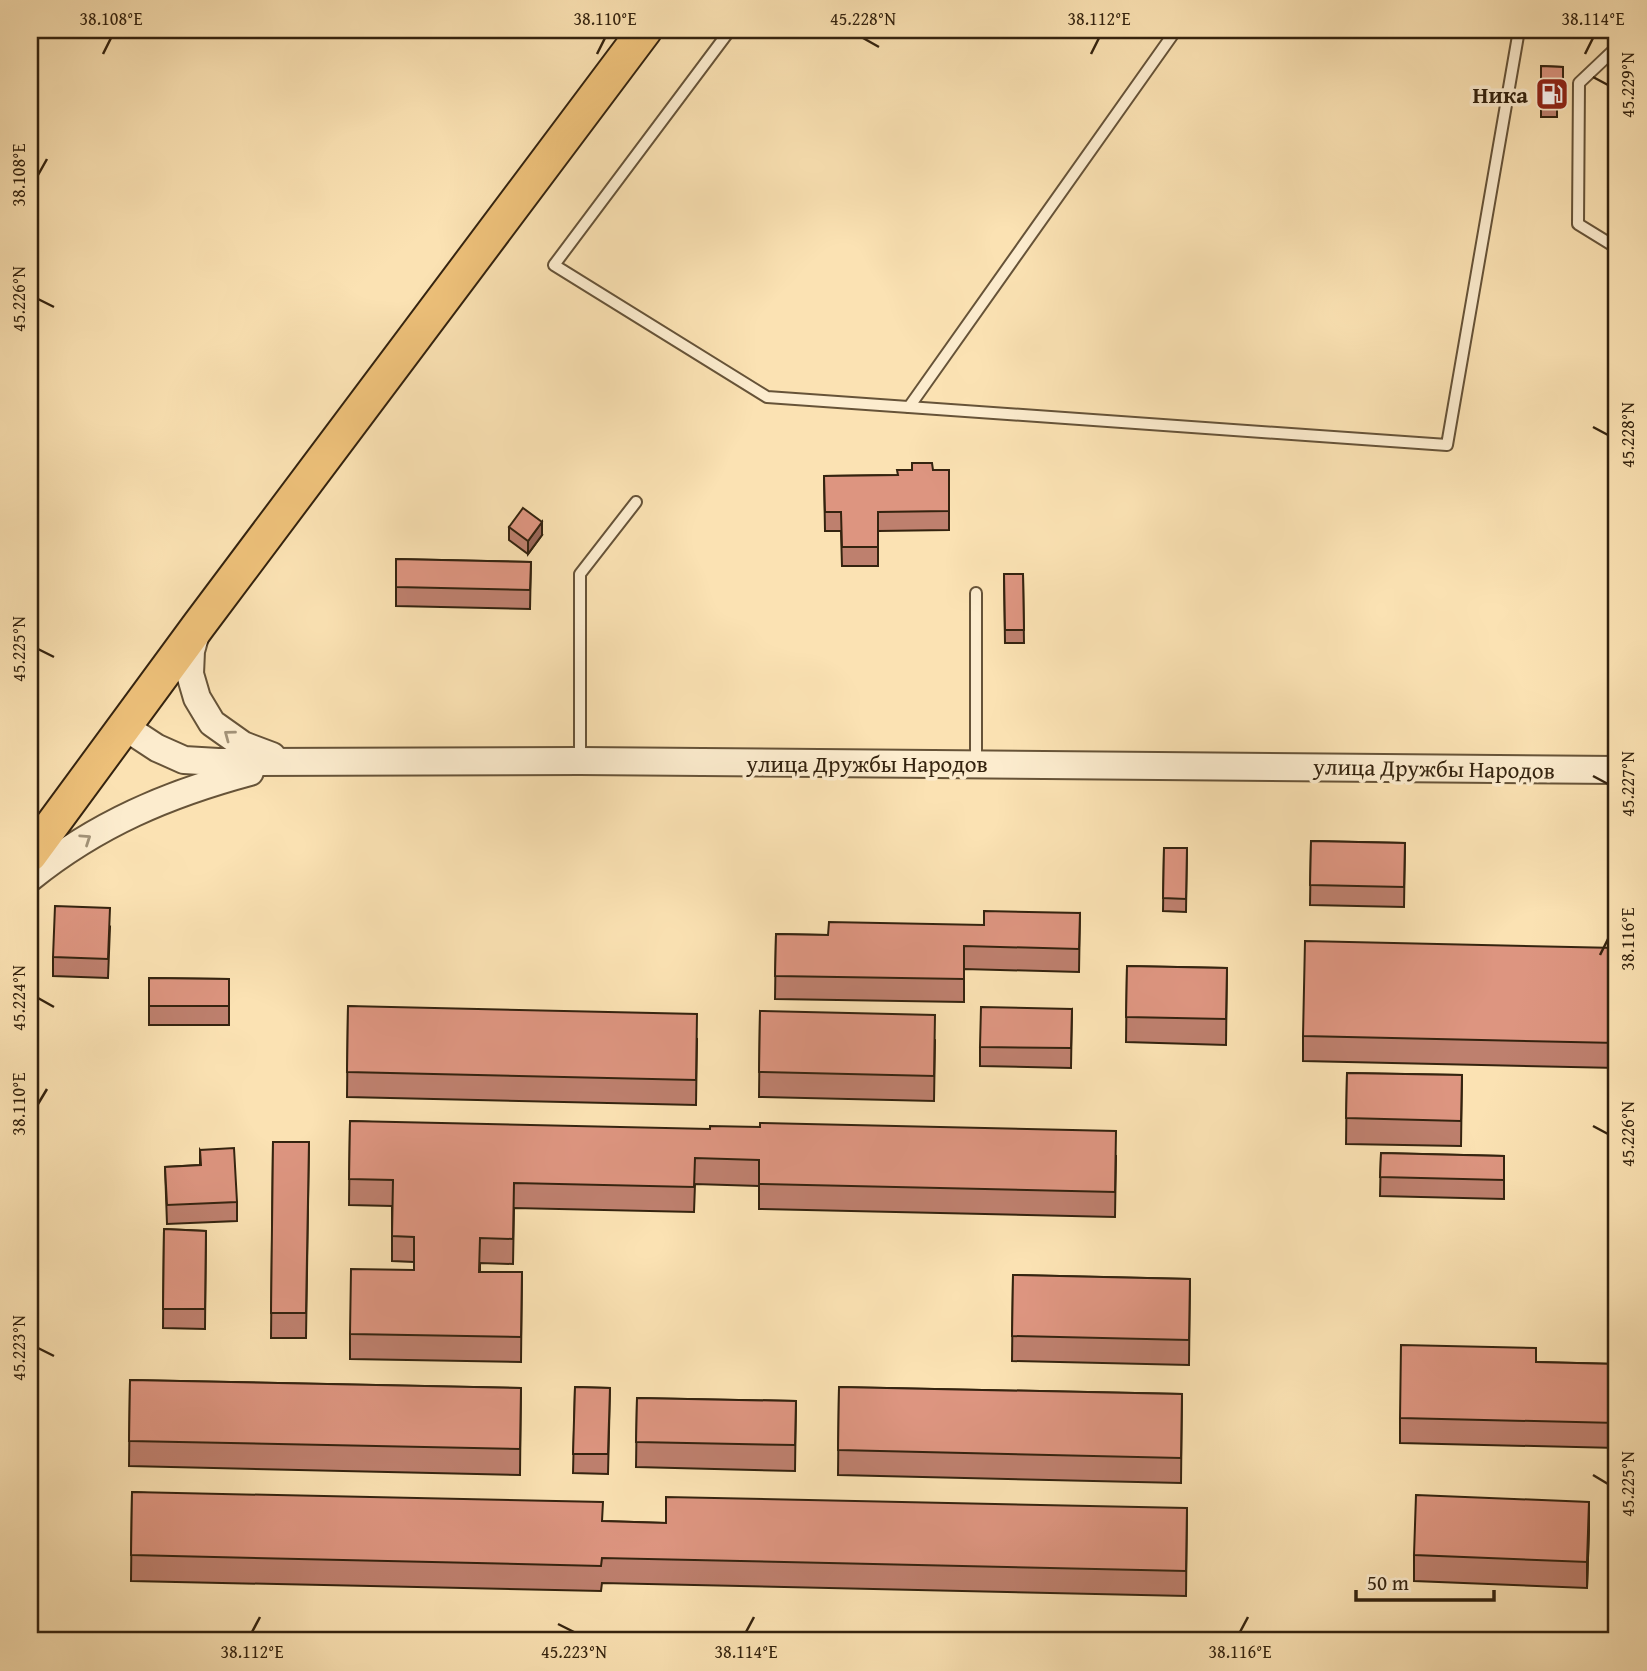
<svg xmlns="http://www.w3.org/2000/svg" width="1647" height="1671" viewBox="0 0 1647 1671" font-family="'Gentium Book Plus',serif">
	<rect width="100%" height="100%" fill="#fbe2b3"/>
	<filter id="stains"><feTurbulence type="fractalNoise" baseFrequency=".00286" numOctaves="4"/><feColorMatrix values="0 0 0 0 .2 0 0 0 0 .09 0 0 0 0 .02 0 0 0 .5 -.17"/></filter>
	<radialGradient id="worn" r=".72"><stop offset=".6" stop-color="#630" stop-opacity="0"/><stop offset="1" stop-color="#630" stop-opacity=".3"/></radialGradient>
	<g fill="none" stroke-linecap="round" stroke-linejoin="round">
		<defs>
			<g id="service">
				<polyline points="730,30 554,265 767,397 1447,445 1519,30"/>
				<polyline points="1617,47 1579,83 1578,224 1617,248"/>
				<polyline points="909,407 1176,30"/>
				<polyline points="580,761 580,574 636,502"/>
				<polyline points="976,763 976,593"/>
			</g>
			<g id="tertiary">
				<polyline points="197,630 191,651 190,674 197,698 212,723 243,745 272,756"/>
				<polyline points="125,727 157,748 184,760 218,762 580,761 1617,770"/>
				<path d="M30,878C97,824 168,794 250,772"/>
			</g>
			<polyline id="primary" points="30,855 199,625 645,30"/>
		</defs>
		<use href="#service" stroke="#665338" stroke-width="14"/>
		<use href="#tertiary" stroke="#665338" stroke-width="30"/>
		<use href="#primary" stroke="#34230f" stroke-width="37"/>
		<use href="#service" stroke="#fcecce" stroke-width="10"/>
		<use href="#tertiary" stroke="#fcecce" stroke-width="26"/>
		<use href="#primary" stroke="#eec17a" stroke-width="33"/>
	</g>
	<g fill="#be806e" stroke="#34230f" stroke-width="2">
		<polygon points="1541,66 1563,67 1563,108 1557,108 1557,117 1541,117"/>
		<polygon points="933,470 949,470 949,530 878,531 878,566 842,566 841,531 825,531 824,476 898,475"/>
		<polygon points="509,527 542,535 528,554 509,540"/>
		<polygon points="396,559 531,562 530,609 396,606"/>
		<polygon points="1004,574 1023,574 1024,643 1005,643"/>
		<polygon points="1311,841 1405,843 1404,907 1310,905"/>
		<polygon points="1164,848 1187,848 1186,912 1163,911"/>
		<polygon points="1080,913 1079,972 964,969 964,1002 775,999 776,934 828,935 984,925"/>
		<polygon points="110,927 108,978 53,976 53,957"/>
		<polygon points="1617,948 1617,1068 1303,1061 1303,1036"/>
		<polygon points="1127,966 1227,968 1226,1045 1126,1042"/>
		<polygon points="149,978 229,979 229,1025 149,1025"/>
		<polygon points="348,1006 697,1039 696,1105 347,1097"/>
		<polygon points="1072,1009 1071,1068 980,1066 980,1047"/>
		<polygon points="760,1011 935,1040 934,1101 759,1097"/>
		<polygon points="1347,1073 1462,1075 1461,1146 1346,1144"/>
		<polygon points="350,1121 1116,1156 1115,1217 759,1209 759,1186 695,1184 694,1212 514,1208 513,1264 480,1263 480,1272 522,1272 521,1362 350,1359 350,1334 414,1270 414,1262 392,1261 392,1206 349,1205"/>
		<polygon points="273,1142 309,1142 306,1338 271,1338"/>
		<polygon points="200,1150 237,1202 237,1221 167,1224 165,1167 200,1165"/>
		<polygon points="1381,1153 1504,1156 1504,1199 1380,1196"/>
		<polygon points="164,1229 206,1231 205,1329 163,1328"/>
		<polygon points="1013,1275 1190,1279 1189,1365 1012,1361"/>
		<polygon points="1536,1362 1617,1364 1617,1448 1400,1443 1400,1418"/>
		<polygon points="130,1380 521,1388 520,1475 129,1466"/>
		<polygon points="575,1387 610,1388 608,1474 573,1473"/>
		<polygon points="839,1387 1182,1394 1181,1483 838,1475"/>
		<polygon points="637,1398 796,1401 795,1471 636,1467"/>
		<polygon points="132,1492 603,1521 666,1523 1187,1508 1186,1596 602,1583 601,1591 131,1581"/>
		<polygon points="1589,1527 1587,1588 1414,1581 1414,1555"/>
	</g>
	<g fill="#9b685a" stroke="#34230f" stroke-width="2">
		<polygon points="542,522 542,535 528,554 528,541"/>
		<polygon points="1589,1502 1589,1527 1587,1588 1587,1562"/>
	</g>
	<g fill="#dd9580" stroke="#34230f" stroke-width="2">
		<polygon points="1541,66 1563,67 1563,95 1557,95 1557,104 1541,104"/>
		<polygon points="912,463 932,463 933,470 949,470 949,511 878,512 878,547 842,547 841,512 825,512 824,476 898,475 897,470 912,470"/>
		<polygon points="523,508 542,522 528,541 509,527"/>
		<polygon points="396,559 531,562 530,590 396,587"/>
		<polygon points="1004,574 1023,574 1024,630 1005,630"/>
		<polygon points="1311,841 1405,843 1404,887 1310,885"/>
		<polygon points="1164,848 1187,848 1186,899 1163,898"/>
		<polygon points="55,906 110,908 108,959 53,957"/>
		<polygon points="984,911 1080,913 1079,949 964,946 964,979 775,976 776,934 828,935 829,922 984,925"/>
		<polygon points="1305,941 1617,948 1617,1043 1303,1036"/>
		<polygon points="1127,966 1227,968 1226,1019 1126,1017"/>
		<polygon points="149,978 229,979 229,1006 149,1006"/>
		<polygon points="348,1006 697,1014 696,1080 347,1072"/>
		<polygon points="981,1007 1072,1009 1071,1048 980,1047"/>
		<polygon points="760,1011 935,1015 934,1076 759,1072"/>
		<polygon points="1347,1073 1462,1075 1461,1121 1346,1118"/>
		<polygon points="350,1121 710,1129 710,1126 760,1127 760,1123 1116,1131 1115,1192 759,1184 759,1160 695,1158 694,1187 514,1183 513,1239 480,1238 479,1272 522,1272 521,1337 350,1334 351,1269 414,1270 414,1237 392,1236 393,1180 349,1179"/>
		<polygon points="273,1142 309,1142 306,1313 271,1313"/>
		<polygon points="234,1148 237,1202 167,1205 165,1167 201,1165 200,1150"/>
		<polygon points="1381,1153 1504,1156 1504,1180 1380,1177"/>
		<polygon points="164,1229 206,1231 205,1309 163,1309"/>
		<polygon points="1013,1275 1190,1279 1189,1340 1012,1336"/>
		<polygon points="1401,1345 1536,1348 1536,1362 1617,1364 1617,1423 1400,1418"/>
		<polygon points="130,1380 521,1388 520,1449 129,1441"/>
		<polygon points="575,1387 610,1388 608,1454 573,1454"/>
		<polygon points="839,1387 1182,1394 1181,1458 838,1450"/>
		<polygon points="637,1398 796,1401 795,1445 636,1442"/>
		<polygon points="132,1492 603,1502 602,1521 666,1523 666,1497 1187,1508 1186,1571 602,1558 601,1566 131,1555"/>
		<polygon points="1416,1495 1589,1502 1587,1562 1414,1555"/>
	</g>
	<defs><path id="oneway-chevron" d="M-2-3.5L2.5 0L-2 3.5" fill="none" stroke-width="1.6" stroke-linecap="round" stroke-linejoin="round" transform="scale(1.75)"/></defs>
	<g stroke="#a29278">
		<use href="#oneway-chevron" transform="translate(229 735) rotate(-143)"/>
		<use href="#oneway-chevron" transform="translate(86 839) rotate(-34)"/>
	</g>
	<path fill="none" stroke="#34230f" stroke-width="2.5" d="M863,38L879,47M103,54L111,38M597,54L605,38M1091,54L1099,38M1585,54L1593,38M1593,77L1608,85M38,175L47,159M38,299L54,307M1593,427L1608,435M38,649L54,657M1593,776L1608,784M1600,955L1608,939M38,998L54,1007M38,1104L47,1089M1593,1126L1608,1134M38,1348L54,1356M1593,1475L1608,1484M558,1624L574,1632M252,1632L260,1617M746,1632L754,1617M1240,1632L1248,1617"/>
	<defs>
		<symbol id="fuel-square" viewBox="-11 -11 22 22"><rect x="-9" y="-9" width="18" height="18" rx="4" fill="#8f2418" stroke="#fcecce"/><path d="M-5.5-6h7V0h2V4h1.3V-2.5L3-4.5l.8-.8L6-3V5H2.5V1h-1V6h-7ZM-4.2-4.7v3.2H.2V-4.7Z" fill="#fff"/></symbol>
	</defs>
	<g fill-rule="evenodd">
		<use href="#fuel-square" x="1533" y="75" width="38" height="38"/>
	</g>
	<g text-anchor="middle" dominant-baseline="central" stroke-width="7" stroke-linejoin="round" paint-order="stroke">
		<g font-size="23" font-weight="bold" fill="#34230f" stroke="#fcecce" text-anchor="end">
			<text x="1528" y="94">Ника</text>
		</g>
		<g font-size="23" fill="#34230f" stroke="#fcecce">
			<text x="867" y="763">улица Дружбы Народов</text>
			<text transform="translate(1434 768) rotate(1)">улица Дружбы Народов</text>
		</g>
	</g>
	<rect width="1647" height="1671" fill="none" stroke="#fbe2b3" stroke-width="77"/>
	<path d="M1356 1590v10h138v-10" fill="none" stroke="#34230f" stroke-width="3.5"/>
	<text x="1367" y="1590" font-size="21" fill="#34230f" stroke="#fcecce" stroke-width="5" paint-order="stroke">50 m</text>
	<rect x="38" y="38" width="1570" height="1594" fill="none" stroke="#34230f" stroke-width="2.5"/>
	<g font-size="18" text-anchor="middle" fill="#34230f">
		<text x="111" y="25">38.108°E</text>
		<text x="605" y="25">38.110°E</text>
		<text x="863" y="25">45.228°N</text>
		<text x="1099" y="25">38.112°E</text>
		<text x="1593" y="25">38.114°E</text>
		<text transform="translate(1628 85) rotate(-90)" y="6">45.229°N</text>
		<text transform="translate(19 175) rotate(-90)" y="6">38.108°E</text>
		<text transform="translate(19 299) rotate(-90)" y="6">45.226°N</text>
		<text transform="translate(1628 435) rotate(-90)" y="6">45.228°N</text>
		<text transform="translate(19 649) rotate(-90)" y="6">45.225°N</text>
		<text transform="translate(1628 784) rotate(-90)" y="6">45.227°N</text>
		<text transform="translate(1628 939) rotate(-90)" y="6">38.116°E</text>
		<text transform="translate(19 998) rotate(-90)" y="6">45.224°N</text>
		<text transform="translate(19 1104) rotate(-90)" y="6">38.110°E</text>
		<text transform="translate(1628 1134) rotate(-90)" y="6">45.226°N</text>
		<text transform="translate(19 1348) rotate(-90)" y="6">45.223°N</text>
		<text transform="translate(1628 1484) rotate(-90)" y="6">45.225°N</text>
		<text x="252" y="1658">38.112°E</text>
		<text x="574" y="1658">45.223°N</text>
		<text x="746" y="1658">38.114°E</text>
		<text x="1240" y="1658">38.116°E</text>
	</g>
	<rect width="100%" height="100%" filter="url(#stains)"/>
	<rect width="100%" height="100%" fill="url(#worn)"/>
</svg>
